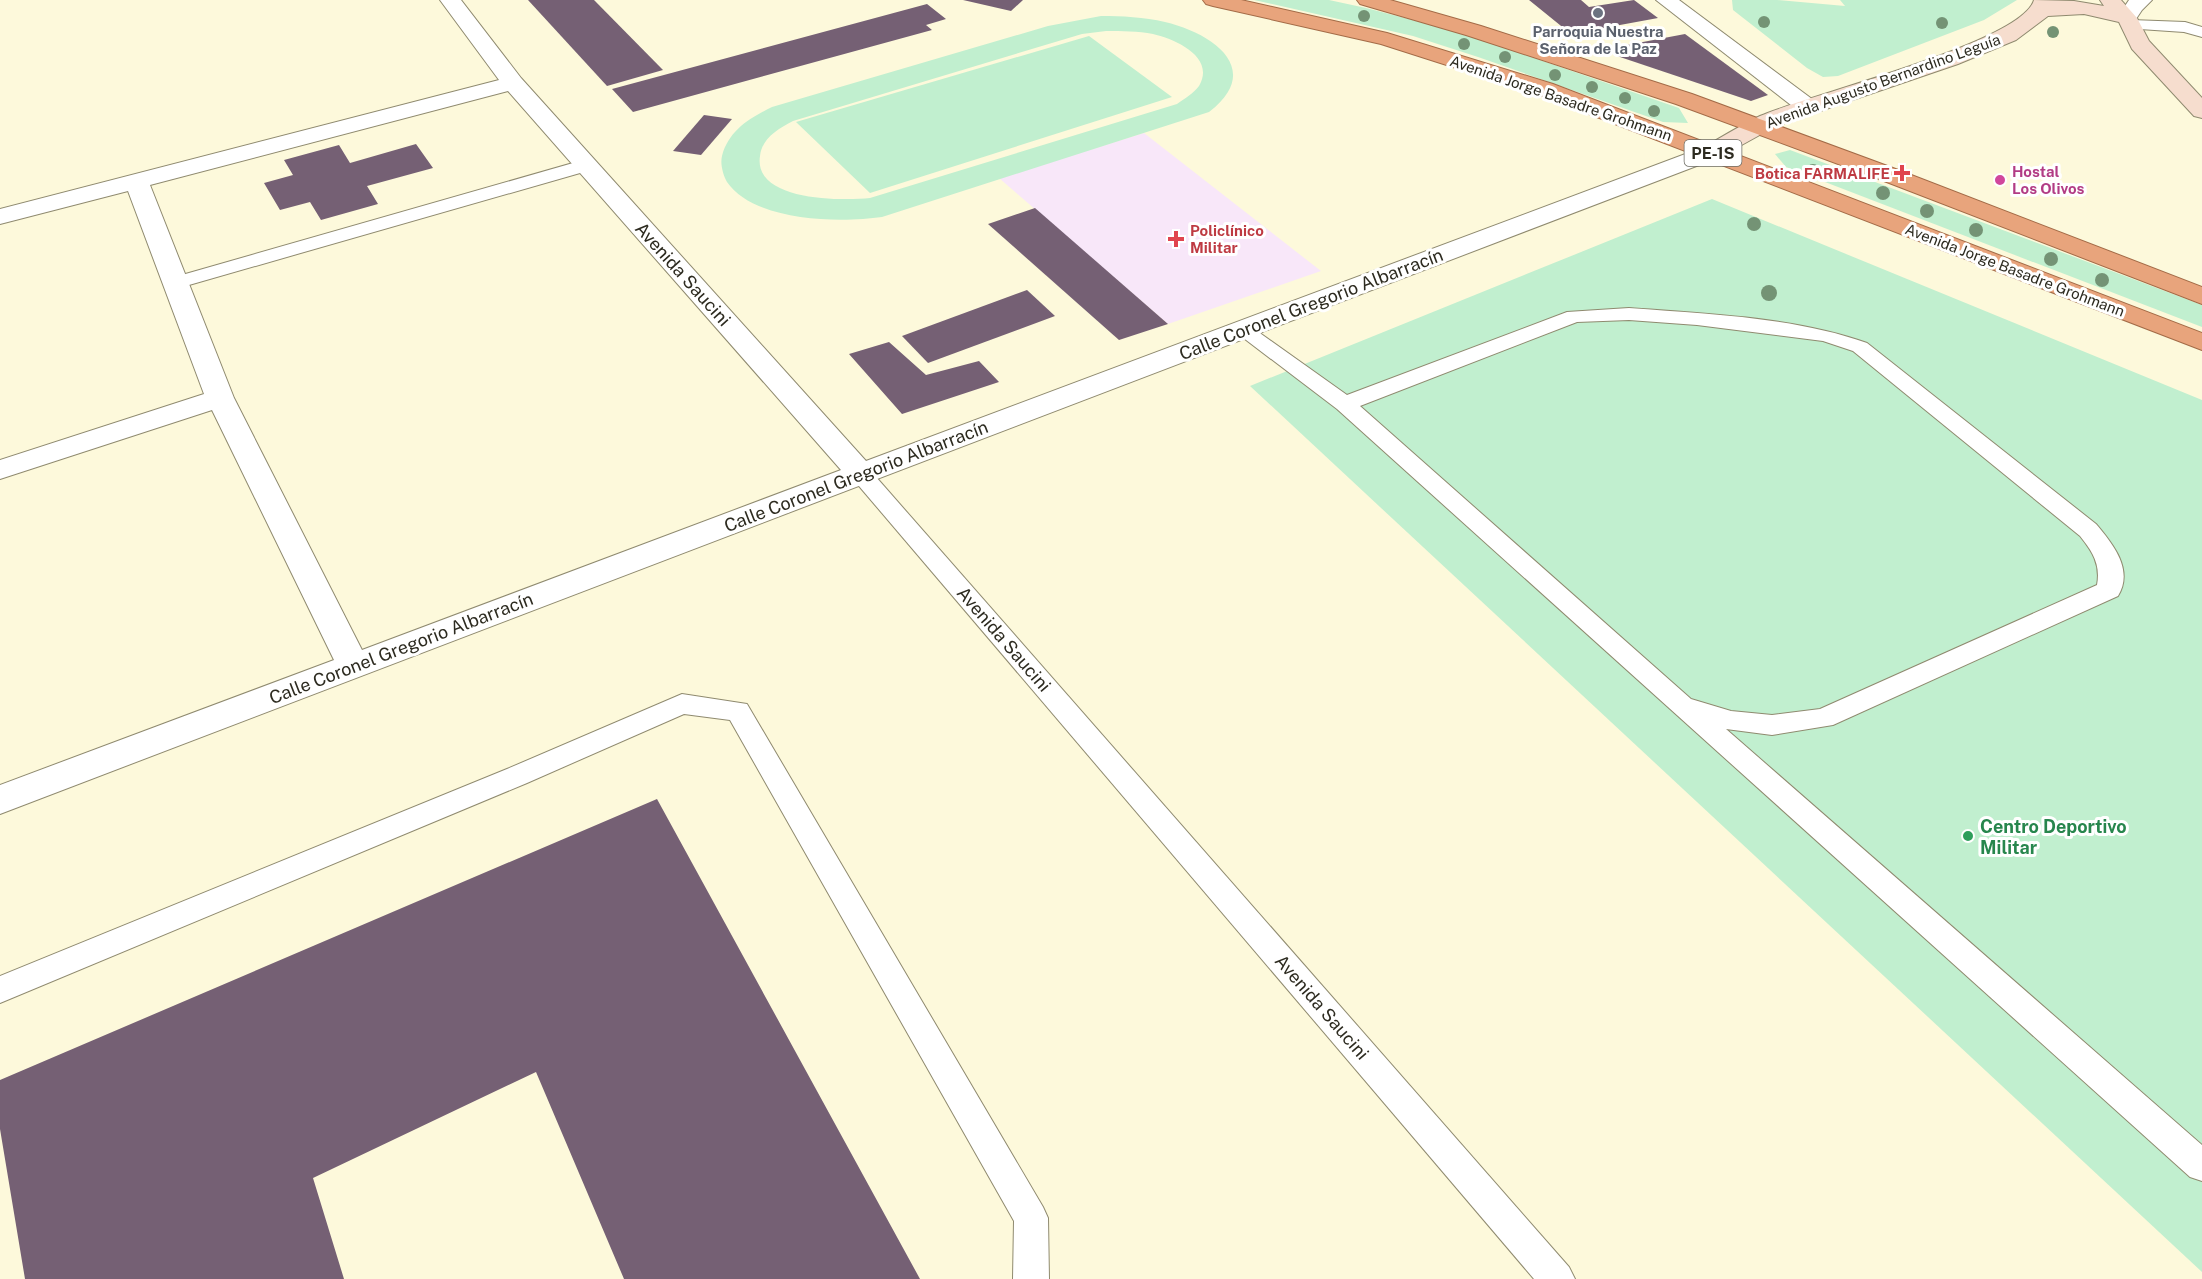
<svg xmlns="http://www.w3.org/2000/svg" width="2202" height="1279" viewBox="0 0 2202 1279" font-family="'Public Sans',sans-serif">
	<rect width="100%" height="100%" fill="#fdf9db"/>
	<polygon fill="#f8e7f9" points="1144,133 1321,271 1168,324 999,178"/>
	<g fill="#c1efcf" fill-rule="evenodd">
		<polygon points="1254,0 1329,0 1366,8 1459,32 1679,108 1688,123 1663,122 1478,57 1413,36"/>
		<polygon points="1732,0 1777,0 1845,6 1840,0 2017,0 1984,20 1838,76 1823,77 1807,68 1733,10"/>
		<path d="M1101,16C1122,16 1144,17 1165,22C1212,33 1265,69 1209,112L882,217C839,223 755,222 727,182C723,175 720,164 722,156C729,130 750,118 772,107L1048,26ZM1106,31C1122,31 1138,31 1153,34C1175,39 1216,57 1199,86C1194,93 1184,99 1177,104L870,198C841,201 753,201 760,156C762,138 778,129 793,121L1082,34Z"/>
		<polygon points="1089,36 1172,97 870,193 796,122"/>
		<polygon points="1790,150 2202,305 2202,327 1786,167 1775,154"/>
		<polygon points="1712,199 2202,400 2202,1272 1250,386"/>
	</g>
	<g fill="#756074">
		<polygon points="528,0 594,0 663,70 607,86"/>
		<polygon points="963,0 1023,0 1011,11"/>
		<polygon points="1529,0 1581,0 1589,7 1634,0 1658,18 1571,34"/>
		<polygon points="927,4 946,19 926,25 932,30 633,112 612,89"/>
		<polygon points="1685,34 1768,95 1751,101 1617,56 1627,45"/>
		<polygon points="704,115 732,119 701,155 673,151"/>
		<polygon points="416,144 433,168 367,186 378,204 321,220 310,202 280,210 264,183 293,175 284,160 339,145 350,163"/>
		<polygon points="1035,208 1168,324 1119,340 988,224"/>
		<polygon points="1027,290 1055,316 928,363 902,336"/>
		<polygon points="889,342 926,375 979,361 999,382 902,414 849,354"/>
		<polygon points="657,799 920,1279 624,1279 536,1072 313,1178 344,1279 25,1279 0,1129 0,1080"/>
	</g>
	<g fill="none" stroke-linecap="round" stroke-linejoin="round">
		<defs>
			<g id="service">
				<polygon points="2131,20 2185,22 2202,27 2202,37 2184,32 2125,28 2123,25 2125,22"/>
				<polygon points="587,159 594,161 596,165 594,169 182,287 168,287 165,283 168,279"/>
				<path d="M1629,308C1707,314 1794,317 1867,343L2096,524C2113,544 2134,570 2118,596L1833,725L1772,735L1726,729L2202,1145V1181L2190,1177L1337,409L1233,330L1236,326L1243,324L1250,326L1347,395L1567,312ZM1629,320L1697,325L1823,341L1853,351L2080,536C2092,551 2101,564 2097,585L1820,709L1772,715L1731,711L1691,699L1360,406L1577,322Z"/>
				<polygon points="861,467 869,469 1569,1267 1575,1279 1534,1279 853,479 849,474 853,469"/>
				<polygon points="682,694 747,704 1043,1207 1048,1218 1049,1279 1013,1279 1014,1221 730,720 684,714 527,783 0,1003 0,976 507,769"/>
			</g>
			<g id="minor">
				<path d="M440,0H461L521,78L866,461L1704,147L1712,145L1720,147L1724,152L1720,157L0,814V785L334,660L212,410L0,479V460L204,394L128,191L0,224V209L499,80ZM508,91L841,470L362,650L234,398L150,185Z"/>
				<polygon points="1656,0 1679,0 1816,102 1819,107 1816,112 1808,114 1800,112"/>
				<polygon points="2129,0 2152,0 2142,10 2134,22 2127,24 2120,22 2117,18"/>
			</g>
			<path id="secondary" d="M2034,0L2074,1L2104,6L2100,0H2121L2137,18L2149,41L2202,98V118L2194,116L2132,49L2119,22L2084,14L2048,16L2016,40L1958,64L1776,126L1720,157L1712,159L1704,157L1700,152L1704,147C1722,137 1741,125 1760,116C1807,95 2022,43 2034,0Z"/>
			<g id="trunk">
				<polygon points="1203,0 1241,0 1387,33 1553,84 2202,333 2202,350 1537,94 1381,44 1213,6 1206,4"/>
				<polygon points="1357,0 1390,0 1481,26 1692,94 1901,171 2202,287 2202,304 1884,181 1676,104 1466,35 1360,4"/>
			</g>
		</defs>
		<use href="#service" stroke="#8f8a6f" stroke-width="2"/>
		<use href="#minor" stroke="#8f8a6f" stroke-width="2"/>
		<use href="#secondary" stroke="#8f8a6f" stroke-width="2"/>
		<use href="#trunk" stroke="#a36b47" stroke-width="2"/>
		<use href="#service" fill="#fff" fill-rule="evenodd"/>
		<use href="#minor" fill="#fff" fill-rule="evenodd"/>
		<use href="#secondary" fill="#f6ddce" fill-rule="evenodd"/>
		<use href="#trunk" fill="#e8a47c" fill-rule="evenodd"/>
	</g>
	<g fill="#749375">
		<circle cx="1364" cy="16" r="6"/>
		<circle cx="1764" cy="22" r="6"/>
		<circle cx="1942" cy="23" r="6"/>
		<circle cx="2053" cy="32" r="6"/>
		<circle cx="1464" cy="44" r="6"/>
		<circle cx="1505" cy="57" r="6"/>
		<circle cx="1555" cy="75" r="6"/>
		<circle cx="1592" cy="87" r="6"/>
		<circle cx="1625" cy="98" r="6"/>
		<circle cx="1654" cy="111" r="6"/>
		<circle cx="1813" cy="171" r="7"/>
		<circle cx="1883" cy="193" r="7"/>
		<circle cx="1927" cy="211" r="7"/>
		<circle cx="1754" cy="224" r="7"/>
		<circle cx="1976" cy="230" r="7"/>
		<circle cx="2051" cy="259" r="7"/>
		<circle cx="2102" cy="280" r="7"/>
		<circle cx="1769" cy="293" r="8"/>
	</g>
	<circle fill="#6b7280" stroke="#fff" stroke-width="2" cx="1598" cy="13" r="6"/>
	<g fill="#e0444e" stroke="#fff" stroke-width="2">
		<path d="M1899 164h6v6h6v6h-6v6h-6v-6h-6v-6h6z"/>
		<path d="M1173 230h6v6h6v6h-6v6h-6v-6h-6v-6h6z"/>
	</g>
	<circle fill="#d1479c" stroke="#fff" stroke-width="2" cx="2000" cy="180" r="6"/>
	<circle fill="#2e9e5b" stroke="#fff" stroke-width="2" cx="1968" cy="836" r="6"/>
	<g text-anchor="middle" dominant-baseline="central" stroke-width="6" stroke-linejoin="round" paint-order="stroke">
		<g font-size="15" font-weight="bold" fill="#5b616d" stroke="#fff">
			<text x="1598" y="31">Parroquia Nuestra<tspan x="1598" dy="17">Señora de la Paz</tspan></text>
		</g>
		<g font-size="15" fill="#2d2b20" stroke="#fff">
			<text transform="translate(1883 81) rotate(-20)">Avenida Augusto Bernardino Leguía</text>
			<text transform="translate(1561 98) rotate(19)">Avenida Jorge Basadre Grohmann</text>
			<text transform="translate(2015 270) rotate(21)">Avenida Jorge Basadre Grohmann</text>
		</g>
		<g font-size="15" font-weight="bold" fill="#b23c85" stroke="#fff" text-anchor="start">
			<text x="2012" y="171">Hostal<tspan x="2012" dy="17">Los Olivos</tspan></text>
		</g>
		<g font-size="15" font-weight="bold" fill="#be3a42" stroke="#fff" text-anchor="end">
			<text x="1890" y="173">Botica FARMALIFE</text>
			<text x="1190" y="230" text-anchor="start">Policlínico<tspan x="1190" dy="17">Militar</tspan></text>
		</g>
		<rect fill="#fff" stroke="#6c6b63" stroke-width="1.5" x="1684.5" y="140" width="57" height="26" rx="4.5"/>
		<g font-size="16" font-weight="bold" fill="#2d2b20">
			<text x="1713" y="153">PE-1S</text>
		</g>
		<g font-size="18" fill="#2d2b20" stroke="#fff">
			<text transform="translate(683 274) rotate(48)">Avenida Saucini</text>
			<text transform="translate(1311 304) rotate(-21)">Calle Coronel Gregorio Albarracín</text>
			<text transform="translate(856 476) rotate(-21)">Calle Coronel Gregorio Albarracín</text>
			<text transform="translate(1004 639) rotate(49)">Avenida Saucini</text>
			<text transform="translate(401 648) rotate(-21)">Calle Coronel Gregorio Albarracín</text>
			<text transform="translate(1322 1007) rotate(49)">Avenida Saucini</text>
		</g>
		<g font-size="18" font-weight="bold" fill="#27864d" stroke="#fff" text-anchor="start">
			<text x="1980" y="826">Centro Deportivo<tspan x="1980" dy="21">Militar</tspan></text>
		</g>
	</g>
</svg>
